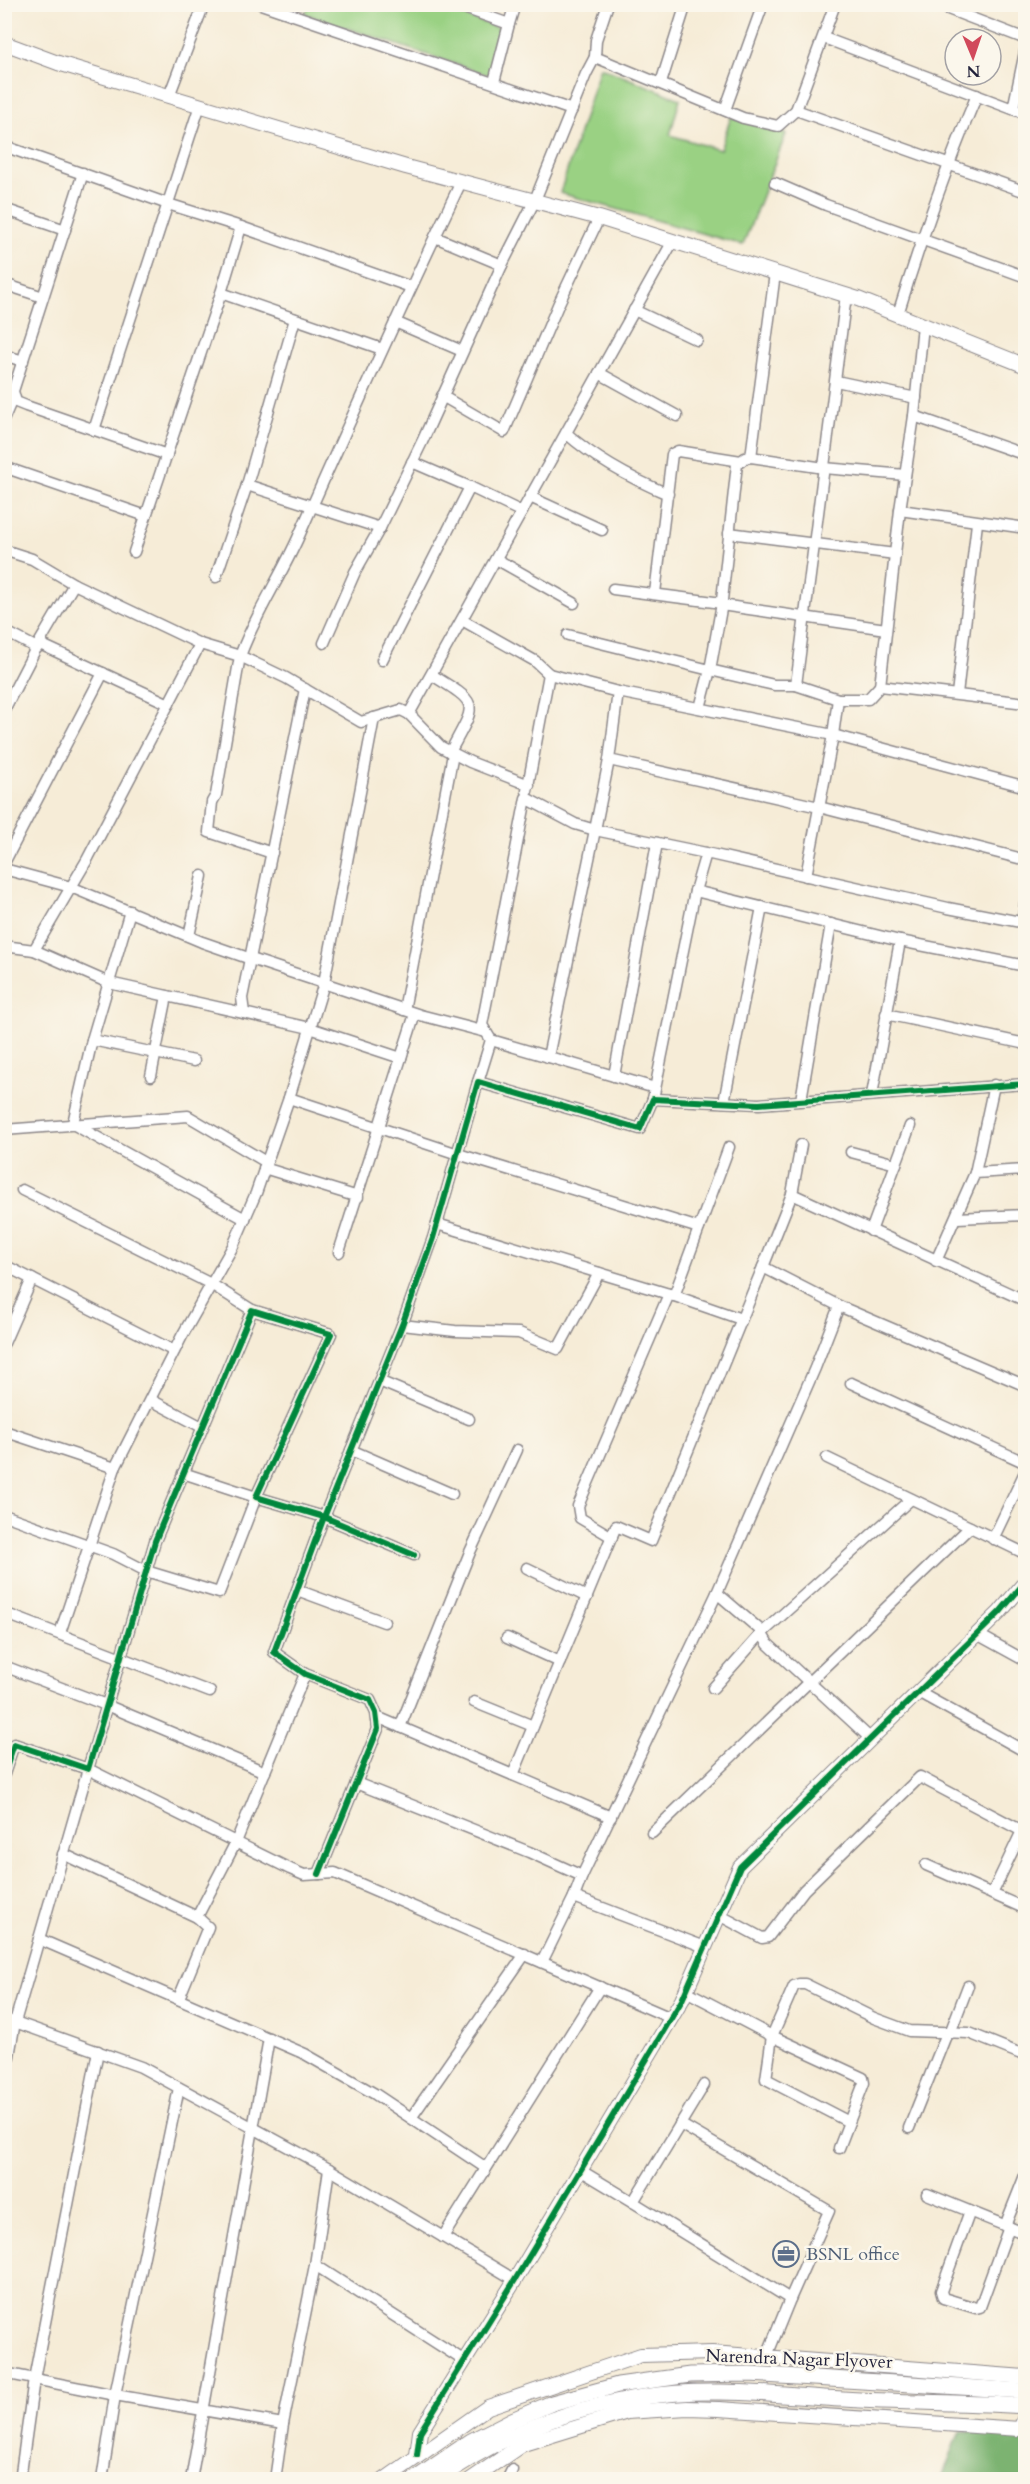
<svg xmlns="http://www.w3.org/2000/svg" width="1030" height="2484" viewBox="0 0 1030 2484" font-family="Cardo,serif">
	<rect width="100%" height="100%" fill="#fbf7ec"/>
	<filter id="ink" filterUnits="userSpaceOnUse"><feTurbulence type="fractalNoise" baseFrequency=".0167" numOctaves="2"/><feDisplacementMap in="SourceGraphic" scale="12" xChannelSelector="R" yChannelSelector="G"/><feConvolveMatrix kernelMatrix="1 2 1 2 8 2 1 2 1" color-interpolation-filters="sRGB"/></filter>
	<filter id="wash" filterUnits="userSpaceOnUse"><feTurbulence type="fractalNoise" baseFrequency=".008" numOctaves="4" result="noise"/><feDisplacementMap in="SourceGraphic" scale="24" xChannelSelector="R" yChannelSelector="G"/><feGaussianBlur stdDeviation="1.35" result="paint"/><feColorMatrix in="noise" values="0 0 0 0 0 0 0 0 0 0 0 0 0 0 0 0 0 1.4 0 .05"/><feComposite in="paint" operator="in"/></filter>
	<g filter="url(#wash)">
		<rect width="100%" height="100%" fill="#f6ecd7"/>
		<g fill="#9ad183" stroke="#5e7a5f" stroke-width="1.5">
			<polygon points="309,5 432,5 502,29 491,76 305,14"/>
			<polygon points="600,67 680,99 670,135 720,150 731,117 786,134 743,245 560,193"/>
		</g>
		<polygon fill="#7bb371" stroke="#4e6a56" stroke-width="1.5" points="960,2431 1025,2432 1025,2479 941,2480"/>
	</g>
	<g filter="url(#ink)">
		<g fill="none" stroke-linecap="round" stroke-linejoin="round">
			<defs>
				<g id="minor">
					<polyline points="261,4 572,110"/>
					<polyline points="453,4 509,24 494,82"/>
					<polyline points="935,4 1026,39"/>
					<polyline points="509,24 515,4"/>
					<polyline points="824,38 1026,114"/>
					<polyline points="595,57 596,40 608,4"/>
					<polyline points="661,83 686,4"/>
					<polyline points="169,96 204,4"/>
					<polyline points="1013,109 1026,47"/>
					<polyline points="725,110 763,4"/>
					<polyline points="796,110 1026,192"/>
					<polyline points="4,146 168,204 241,227"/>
					<polyline points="83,173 13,391 16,402 26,406 167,455"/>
					<polyline points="775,183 826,205 1026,277"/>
					<polyline points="4,209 65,230"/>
					<polyline points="435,237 502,265"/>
					<polyline points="4,284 43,297"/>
					<polyline points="634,310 697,340"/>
					<path d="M898,314C921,240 946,167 977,95"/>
					<polyline points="395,322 462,351"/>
					<polyline points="382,349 221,293 241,227 411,287"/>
					<polyline points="4,355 23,361"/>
					<polyline points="599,373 677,416"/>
					<polyline points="836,381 916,398"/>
					<polyline points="442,396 504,432 558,305 599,218"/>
					<polyline points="914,416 923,325"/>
					<polyline points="4,418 13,397"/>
					<polyline points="94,430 200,105"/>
					<path d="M566,433C595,459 632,479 668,494"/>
					<polyline points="751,457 775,273"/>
					<polyline points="4,467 146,516 221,293"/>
					<polyline points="247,485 380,528"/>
					<polyline points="470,487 522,512"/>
					<polyline points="530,497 602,530"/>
					<polyline points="900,510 914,416 1026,455"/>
					<polyline points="1026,528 900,510 880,686 1026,703"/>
					<polyline points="729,533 895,554"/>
					<polyline points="4,550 32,559 74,584 200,644"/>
					<polyline points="134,552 146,516"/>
					<polyline points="496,559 574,603"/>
					<polyline points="216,577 247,485 295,319"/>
					<polyline points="613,589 722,603"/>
					<polyline points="655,593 672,454 678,451 741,461"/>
					<polyline points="721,605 886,629"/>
					<polyline points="462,620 535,661 549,674"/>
					<polyline points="4,631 37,648"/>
					<polyline points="568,635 710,670 700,708"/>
					<polyline points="324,643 355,572 380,528 422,442 502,265 535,200 586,74 595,57 743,118 778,126 796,110 835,4"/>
					<polyline points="40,644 169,704"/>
					<polyline points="382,660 470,487 412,462"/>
					<path d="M432,675C481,705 477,702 450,752"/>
					<polyline points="796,685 774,685 710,670 721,609 737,464 745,458 751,457 824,468 905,475"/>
					<polyline points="880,686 868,699 838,699 833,735 618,692 609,760 819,807 1026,860"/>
					<polyline points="957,694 977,523"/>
					<polyline points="838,699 796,685 846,295"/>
					<polyline points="4,710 35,650 74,584"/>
					<path d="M409,714L401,710L361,722L286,678L240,656C255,615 280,578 298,538C351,418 405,299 461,182"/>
					<polyline points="609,760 595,830 706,853"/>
					<polyline points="529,785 470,762 441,747 409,714 673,241"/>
					<polyline points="527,791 549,674 618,692"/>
					<polyline points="4,863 103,673"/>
					<polyline points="4,869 71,887 202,942 251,959 420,1015 486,1032"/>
					<polyline points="806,876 833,735 1026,787"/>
					<polyline points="695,891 706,853 948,908 1026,923"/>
					<polyline points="1023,922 1026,896"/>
					<polyline points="189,936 202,876"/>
					<polyline points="900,941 1026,966"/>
					<polyline points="4,946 34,950 109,983 310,1028 401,1058"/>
					<polyline points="34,950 87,860 200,644 240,656 216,795 212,802 209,832 272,853"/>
					<polyline points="404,1010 453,754"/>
					<polyline points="244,1013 242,998 305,689"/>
					<polyline points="886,1014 1026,1044"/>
					<polyline points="92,1040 194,1061"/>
					<polyline points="491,1040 482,1025 526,798 575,824 595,830 548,1057"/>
					<polyline points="151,1076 167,996"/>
					<polyline points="614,1076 657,843"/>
					<polyline points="478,1082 491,1040 655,1088"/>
					<polyline points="289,1098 458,1154 699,1228"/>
					<polyline points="653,1099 695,891 900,941 872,1095"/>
					<polyline points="801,1100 831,924"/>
					<polyline points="724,1102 762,907"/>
					<polyline points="73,1123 92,1040 130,911"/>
					<polyline points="73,1124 245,1219"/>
					<polyline points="4,1130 188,1116 266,1162"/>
					<polyline points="851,1152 896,1164"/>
					<polyline points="264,1168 358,1197"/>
					<polyline points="975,1173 994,1085"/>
					<polyline points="22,1190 211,1284 252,1310"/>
					<polyline points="792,1194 801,1145"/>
					<polyline points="957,1218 1026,1215"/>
					<polyline points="437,1224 669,1294"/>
					<polyline points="871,1231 910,1126"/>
					<polyline points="339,1252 415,1014"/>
					<polyline points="936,1261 975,1173 1026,1170"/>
					<polyline points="4,1265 174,1351"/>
					<polyline points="763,1267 792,1194 1026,1301"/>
					<polyline points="674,1296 729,1147"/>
					<polyline points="839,1306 1026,1386"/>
					<polyline points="402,1325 455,1331 519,1333 558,1349 599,1273"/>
					<polyline points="4,1343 32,1279"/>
					<polyline points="379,1381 469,1419"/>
					<polyline points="851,1383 1026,1463"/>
					<polyline points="151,1400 202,1427"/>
					<polyline points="4,1431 115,1468"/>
					<polyline points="351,1450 452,1494"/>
					<polyline points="827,1458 970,1527"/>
					<polyline points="4,1515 113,1554 146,1571 219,1593 256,1497 183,1473"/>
					<polyline points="612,1537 580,1518 578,1506 669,1294 741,1319"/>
					<polyline points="993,1539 1026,1470"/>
					<polyline points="414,1555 324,1517 402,1325 433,1238 478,1082 640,1129 653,1099 759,1104 1026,1084"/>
					<polyline points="527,1568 587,1597"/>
					<polyline points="297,1590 384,1622"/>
					<polyline points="4,1613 210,1692"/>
					<polyline points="60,1633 115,1468 182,1336 233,1246 256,1193 289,1098 324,983 374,718"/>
					<polyline points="977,1634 1026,1661"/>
					<polyline points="507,1638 560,1662"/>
					<polyline points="4,1666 106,1705 265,1772"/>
					<polyline points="713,1688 761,1634 911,1499"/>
					<polyline points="918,1692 1026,1752"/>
					<polyline points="474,1702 533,1726"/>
					<polyline points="377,1717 611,1817"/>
					<polyline points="400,1727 470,1552 517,1450"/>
					<polyline points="4,1774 14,1744 88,1769 155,1541 252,1310 331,1334 256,1497 324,1517 274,1652 305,1674 370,1700 376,1713 378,1729 319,1874"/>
					<polyline points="513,1775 616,1526 651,1541 763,1267 839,1306 815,1368 717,1593"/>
					<polyline points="356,1783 529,1852 582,1876 574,1897 705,1947"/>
					<polyline points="1022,1831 992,1894 1026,1909"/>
					<polyline points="652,1833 970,1527 1026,1554"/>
					<polyline points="63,1854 197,1917 236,1842 305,1674"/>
					<polyline points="926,1865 992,1894"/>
					<polyline points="582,1876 717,1593 759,1629 768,1644 871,1739"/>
					<polyline points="719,1915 762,1938 768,1937 804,1890 920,1777 1026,1833"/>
					<polyline points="39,1939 305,2054 375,2094 486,2168"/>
					<polyline points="542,1962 574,1897"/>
					<polyline points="686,1991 772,2036 794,1986 799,1984 805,1984 874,2018 909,2031 969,2033 1026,2056"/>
					<polyline points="179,1998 208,1927 197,1917"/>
					<polyline points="4,2020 15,2022 88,1769 290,1869 304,1875 335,1873 671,2018"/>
					<polyline points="950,2033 968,1986"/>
					<polyline points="4,2084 15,2022 141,2067 329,2169 315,2265 283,2424 275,2480"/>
					<polyline points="411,2118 525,1954"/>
					<polyline points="680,2124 829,2211 790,2299"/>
					<polyline points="909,2128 947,2033"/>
					<polyline points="839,2148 864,2083 863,2078 772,2036 766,2079 849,2122"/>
					<polyline points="329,2169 515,2280"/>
					<polyline points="580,2170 633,2202 704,2085"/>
					<polyline points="927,2194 1026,2234"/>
					<polyline points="633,2202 790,2299 766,2358"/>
					<polyline points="970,2211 941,2291 943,2298 976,2308 980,2307 1009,2227"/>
					<polyline points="1005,2226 1026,2173"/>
					<polyline points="443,2237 600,1987"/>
					<polyline points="315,2265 463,2360"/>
					<polyline points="4,2373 115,2395 283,2424"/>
					<polyline points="20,2480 34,2379 98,2051"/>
					<polyline points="102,2480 115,2395 179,2088"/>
					<polyline points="191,2480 269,2038"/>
					<polyline points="507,2480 512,2470"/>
				</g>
				<g id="tertiary">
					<polyline points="4,43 58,63 406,167 599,218 858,299 1026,366"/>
					<polyline points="417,2455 420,2432 515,2280 682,2000 740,1867 1000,1612 1026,1581"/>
					<polyline points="384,2480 488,2407 641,2355 712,2353 1026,2377"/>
					<polyline points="470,2480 523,2444 627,2412 687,2408 719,2409 1020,2429 1026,2415"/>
				</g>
				<g id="secondary">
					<polyline points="414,2480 471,2441 512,2420 552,2403 618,2385 690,2375 749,2374 1026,2391"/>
					<path d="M437,2480C518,2421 621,2390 720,2392C761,2392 802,2397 843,2399C904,2403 965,2402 1026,2406"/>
				</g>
			</defs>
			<use href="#minor" stroke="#8c8789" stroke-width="13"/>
			<use href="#tertiary" stroke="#8c8789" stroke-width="16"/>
			<use href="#secondary" stroke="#8c8789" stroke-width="17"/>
			<use href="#minor" stroke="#fff" stroke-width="10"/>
			<use href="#tertiary" stroke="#fff" stroke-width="14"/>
			<use href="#secondary" stroke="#fff" stroke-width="15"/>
			<defs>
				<g id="cycleway">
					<polyline points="414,1555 324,1517 402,1325 433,1238 478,1082 640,1129 653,1099 759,1104 1026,1084"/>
					<polyline points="4,1774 14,1744 88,1769 155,1541 252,1310 331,1334 256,1497 324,1517 274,1652 305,1674 370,1700 376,1713 378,1729 319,1874"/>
					<polyline points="417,2455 420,2432 515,2280 682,2000 740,1867 1000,1612 1026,1581"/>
				</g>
			</defs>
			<use href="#cycleway" stroke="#fbf7ec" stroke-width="10"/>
			<use href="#cycleway" stroke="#00873e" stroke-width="6"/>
		</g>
	</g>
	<defs>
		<symbol id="office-ring" viewBox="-11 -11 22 22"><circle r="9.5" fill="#fbf7ec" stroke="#5c6f8a" stroke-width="1.5"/><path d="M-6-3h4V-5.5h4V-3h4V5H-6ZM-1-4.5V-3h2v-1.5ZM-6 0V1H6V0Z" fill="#5c6f8a"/></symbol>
	</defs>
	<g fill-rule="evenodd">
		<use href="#office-ring" x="771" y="2239" width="30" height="30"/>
	</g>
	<g text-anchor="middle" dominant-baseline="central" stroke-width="5" stroke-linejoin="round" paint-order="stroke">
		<g font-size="18" fill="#4e5e75" stroke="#fbf7ec" text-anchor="start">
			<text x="806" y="2254">BSNL office</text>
		</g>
		<g font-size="18" fill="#22223b" stroke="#fbf7ec">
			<text transform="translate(799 2359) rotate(2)">Narendra Nagar Flyover</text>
		</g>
	</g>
	<rect width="1030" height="2484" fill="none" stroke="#fbf7ec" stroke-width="24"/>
	<g transform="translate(973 57) rotate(178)"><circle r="28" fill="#fbf7ec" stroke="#a4a2a5" stroke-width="1.5"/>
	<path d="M0-4.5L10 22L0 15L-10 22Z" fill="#d1495b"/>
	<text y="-9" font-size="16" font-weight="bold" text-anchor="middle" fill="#22223b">N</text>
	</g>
</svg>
